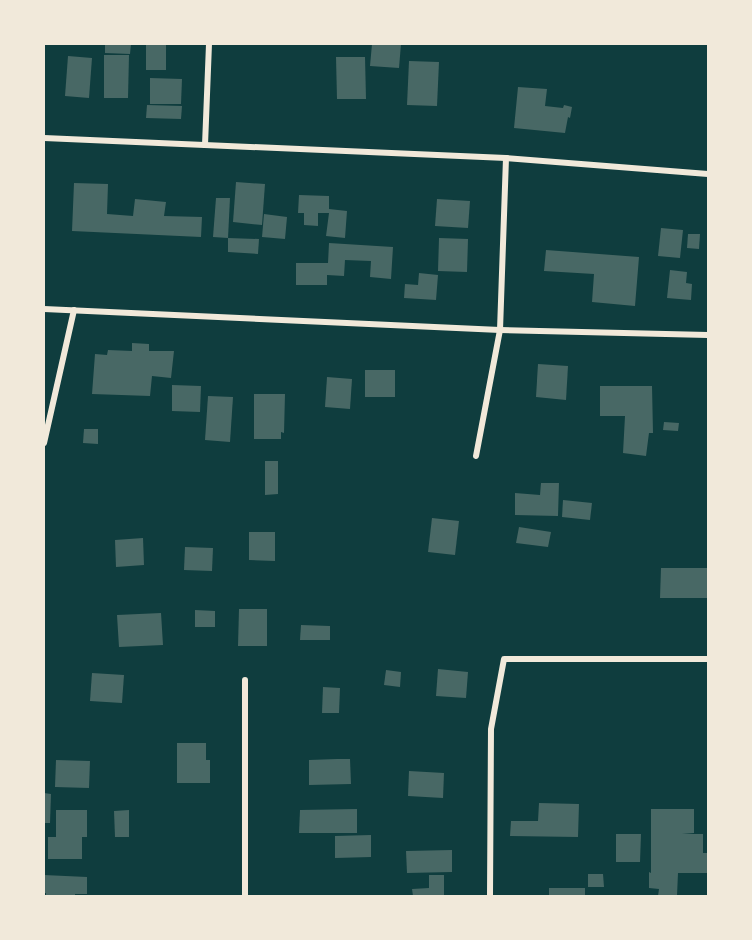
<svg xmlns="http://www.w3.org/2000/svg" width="752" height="940" viewBox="0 0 752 940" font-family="'Sofia Sans Condensed',sans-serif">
	<rect width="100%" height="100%" fill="#0f3d3e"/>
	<g fill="#486865">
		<polygon points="105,44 131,44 130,54 105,53"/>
		<rect x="146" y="44" width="20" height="26"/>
		<polygon points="372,44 401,44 399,68 370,66"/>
		<polygon points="104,55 129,55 128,98 104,98"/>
		<polygon points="68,56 92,58 89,98 65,96"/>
		<polygon points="336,57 365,57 366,99 337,99"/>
		<polygon points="409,61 439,62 437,106 407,105"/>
		<polygon points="150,78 182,79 181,104 150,104"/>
		<polygon points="518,87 547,89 545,106 563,108 564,105 572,107 570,118 568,117 565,133 514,128"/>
		<polygon points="147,105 182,106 181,119 146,118"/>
		<polygon points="236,182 265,184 262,225 233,222"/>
		<polygon points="74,183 108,184 107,214 133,216 135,199 166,202 164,216 202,217 201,237 72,231"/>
		<polygon points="299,195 329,196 329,209 347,211 345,238 326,236 329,213 318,213 318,226 304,225 304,213 298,213"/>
		<polygon points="216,198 230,198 228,238 213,237"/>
		<polygon points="437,199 470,201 468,228 435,226"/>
		<polygon points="264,214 287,217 285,239 262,237"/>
		<polygon points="661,228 683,230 680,258 658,256"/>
		<polygon points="688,234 700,234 699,249 687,248"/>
		<polygon points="228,238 259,239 258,254 228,252"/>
		<polygon points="439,238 468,239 467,272 438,271"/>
		<polygon points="329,243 393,247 391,279 370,277 371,261 345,260 344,276 327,275 327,285 296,285 296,263 328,263"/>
		<polygon points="546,250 639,257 635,306 592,302 594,274 544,271"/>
		<polygon points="670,270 687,272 686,283 692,284 691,300 667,298"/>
		<polygon points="419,273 438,275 436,300 404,298 405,284 418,285"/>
		<polygon points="132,343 149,344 149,351 174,351 171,378 152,376 150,396 92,394 95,354 107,355 108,350 132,351"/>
		<polygon points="538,364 568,366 566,400 536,397"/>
		<rect x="365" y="370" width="30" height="27"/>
		<polygon points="327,377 352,379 350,409 325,407"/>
		<polygon points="172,385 201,386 200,412 172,411"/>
		<polygon points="600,386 652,386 653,433 649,433 646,456 623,453 625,416 600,416"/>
		<polygon points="254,394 285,394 284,433 281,432 281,439 254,439"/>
		<polygon points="208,396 233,397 230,442 205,440"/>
		<polygon points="664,422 679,423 678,431 663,430"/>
		<polygon points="84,429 98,429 98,444 83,443"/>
		<polygon points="265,461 278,461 278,494 265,495"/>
		<polygon points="541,483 559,483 558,516 515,515 515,493 540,495"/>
		<polygon points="563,500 592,503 590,520 562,517"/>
		<polygon points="432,518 459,521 455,555 428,552"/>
		<polygon points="519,527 551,532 548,547 516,543"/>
		<polygon points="249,532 275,532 275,561 249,560"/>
		<polygon points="143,538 144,565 116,567 115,540"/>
		<polygon points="185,547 213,548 212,571 184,570"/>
		<polygon points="661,568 707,568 707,598 660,598"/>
		<polygon points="239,609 267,609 267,646 238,646"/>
		<polygon points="195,610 215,611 215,627 195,627"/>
		<polygon points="161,613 163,645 119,647 117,615"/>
		<polygon points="301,625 330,626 330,640 300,640"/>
		<polygon points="438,669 468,672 466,698 436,696"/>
		<polygon points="386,670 401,672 400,687 384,685"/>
		<polygon points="92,673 124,675 122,703 90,701"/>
		<polygon points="323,687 340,688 339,713 322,713"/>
		<polygon points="177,743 206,743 206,760 210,760 210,783 177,783"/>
		<polygon points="337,759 350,759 351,784 309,785 309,760"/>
		<polygon points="56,760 90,761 89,788 55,787"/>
		<polygon points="409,771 444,773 443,798 408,796"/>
		<polygon points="44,793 51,794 50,823 44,823"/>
		<polygon points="539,803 579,804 578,837 510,836 511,821 538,821"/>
		<polygon points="357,809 357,833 299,833 300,810"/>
		<polygon points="651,809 694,809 694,833 682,834 703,834 703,853 708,853 708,873 678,873 677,896 658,896 659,889 649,888 649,872 651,873"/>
		<polygon points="56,810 87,810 87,837 82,837 82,859 48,859 48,837 56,837"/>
		<polygon points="129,810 129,837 115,837 114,811"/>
		<polygon points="616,834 641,834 640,862 616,862"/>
		<polygon points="371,835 371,857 335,858 335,836"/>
		<polygon points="452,850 452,872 407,873 406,851"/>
		<polygon points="588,874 603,874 604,887 588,887"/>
		<polygon points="44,875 87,877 87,894 75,894 75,896 46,896 46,893 44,893"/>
		<polygon points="429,875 444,875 444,896 413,896 412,889 429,888"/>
		<rect x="549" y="888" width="36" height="8"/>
	</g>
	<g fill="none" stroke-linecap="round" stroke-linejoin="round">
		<g stroke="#f1e9da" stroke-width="6">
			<polyline points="44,138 506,158 708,174"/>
			<polyline points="205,145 209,44"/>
			<polyline points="44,309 500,330 708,335"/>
			<polyline points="44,443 74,310"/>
			<polyline points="476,456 500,330 506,158"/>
			<polyline points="245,680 245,896"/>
			<polyline points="490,896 491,729 504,659 708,659"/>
		</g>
	</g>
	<rect width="752" height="940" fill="none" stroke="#f1e9da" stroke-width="90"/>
</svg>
